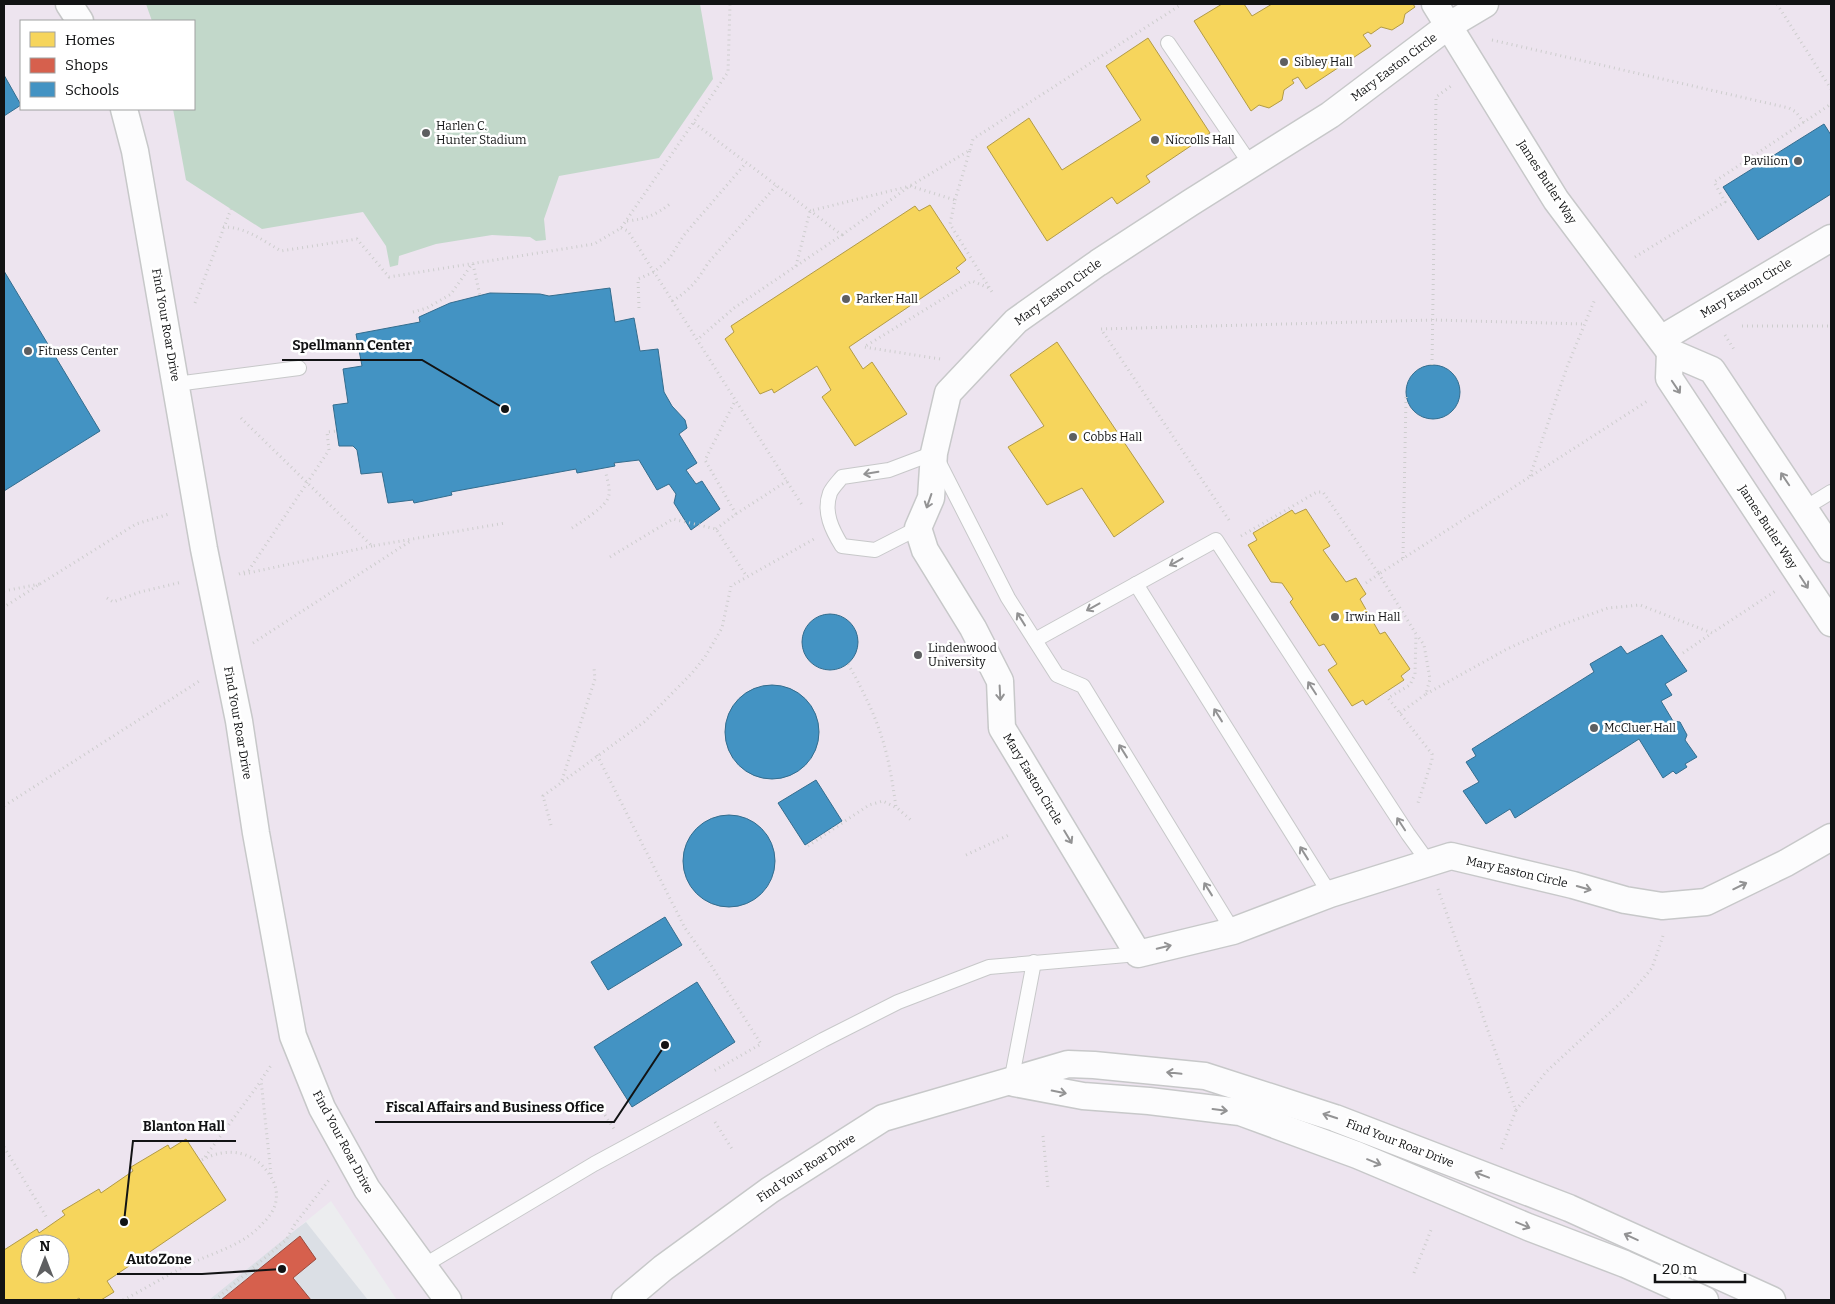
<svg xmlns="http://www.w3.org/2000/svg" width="1835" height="1304" viewBox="0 0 1835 1304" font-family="Bitter,serif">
	<rect width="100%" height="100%" fill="#ecedef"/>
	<polygon fill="#dbdfe5" points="306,1222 368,1300 210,1300 206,1293"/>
	<path fill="#ede4ef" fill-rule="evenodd" d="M4,4H1831V1300H397L331,1201L209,1300H4ZM21,21H194V109H21ZM30,1244H60V1274H30Z"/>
	<polygon fill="#c2d8ca" points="146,4 700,4 713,79 659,158 559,176 544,219 546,240 536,241 530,237 492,235 436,244 399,256 398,265 390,267 386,246 363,212 262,229 186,180 173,109 194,109 194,21 152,21"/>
	<g fill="#f6d55c" stroke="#b29b46" fill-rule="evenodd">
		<polygon points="1222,4 1244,4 1252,16 1272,4 1413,4 1415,7 1405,14 1403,23 1392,30 1381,27 1371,34 1368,32 1363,35 1371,46 1306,89 1298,77 1292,80 1294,83 1284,90 1282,100 1269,108 1259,105 1251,111 1194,21"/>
		<polygon points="1148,38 1210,133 1146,176 1150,182 1117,204 1112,197 1047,241 987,147 1029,118 1062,170 1141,120 1106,66"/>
		<polygon points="930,205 966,260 956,268 960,272 849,347 863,369 872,362 907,414 855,446 822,397 831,390 817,366 774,393 772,389 760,394 725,339 734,332 731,326 915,206 919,211"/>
		<polygon points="1057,342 1164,502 1114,537 1082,488 1047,505 1008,447 1044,426 1010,375"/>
		<polygon points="1306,509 1330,546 1323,550 1346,582 1356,578 1366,594 1360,599 1380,634 1385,632 1410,669 1401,676 1404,680 1366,705 1363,700 1352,706 1328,670 1337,664 1324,644 1319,646 1290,602 1293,599 1282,583 1271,582 1248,545 1257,540 1253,533 1292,510 1295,514"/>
		<path d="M186,1139L226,1200L107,1281L114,1292L101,1300H81L79,1298L76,1300H4V1250L37,1229L39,1233L65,1215L62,1211L99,1189L101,1193L133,1171L131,1167L168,1145L170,1149ZM30,1244H60V1274H30Z"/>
	</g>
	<polygon fill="#d6604d" stroke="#9b493c" points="300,1236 316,1259 293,1278 311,1300 221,1300"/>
	<g fill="#4393c3" stroke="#346d8e">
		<polygon points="4,75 21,105 4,116"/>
		<polygon points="1824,124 1831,135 1831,194 1758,240 1723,187"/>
		<polygon points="4,271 100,431 4,491"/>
		<polygon points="610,288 615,322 634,318 640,351 658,349 664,392 672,406 685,420 687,428 679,434 697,463 686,470 696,484 702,481 720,509 691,530 674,503 676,494 669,484 657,490 639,460 614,463 615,466 577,473 576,469 451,492 452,495 414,503 413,500 388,503 382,472 361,474 357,450 353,446 339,446 333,405 348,403 343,369 362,366 356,334 420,322 419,317 450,303 490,293 540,294 549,296"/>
		<circle cx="1433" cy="392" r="27"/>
		<circle cx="830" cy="642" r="28"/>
		<polygon points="1662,635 1687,671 1665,684 1672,695 1661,701 1673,721 1680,722 1687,735 1685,740 1697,757 1685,764 1687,767 1676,774 1673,771 1663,778 1639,739 1515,818 1510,809 1486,824 1463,791 1479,782 1466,762 1476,756 1472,749 1594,672 1590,664 1621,646 1627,654"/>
		<circle cx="772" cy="732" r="47"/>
		<polygon points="816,780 842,821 805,845 778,803"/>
		<circle cx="729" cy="861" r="46"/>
		<polygon points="665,917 682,945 608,990 591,962"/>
		<polygon points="697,982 735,1042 632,1107 594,1047"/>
	</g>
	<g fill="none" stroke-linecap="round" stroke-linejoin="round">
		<defs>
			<g id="service">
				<polyline points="1168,43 1251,165"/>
				<polyline points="176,384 299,368"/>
				<polyline points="1805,508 1831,492"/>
				<path d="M918,528L875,550L842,546C832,530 823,512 830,493C832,488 838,482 842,477L889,470L934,453L1008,598L1057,675L1083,686L1233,931"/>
				<polyline points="1136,584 1330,894"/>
				<polyline points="1035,640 1216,540 1408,834 1429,863"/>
				<polyline points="1011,1082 1034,962"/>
				<polyline points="423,1266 594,1164 823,1040 898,1002 989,967 1138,954"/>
			</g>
			<g id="minor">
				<polyline points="69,4 80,21"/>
				<polyline points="1435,4 1556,200 1670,352"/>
				<polyline points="1485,4 1448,26 1330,115 1190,203 1098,263 1016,321 948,393 934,453 931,498 918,528 925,550 973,628 1000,681 1002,728 1138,954 1233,931 1330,894 1451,856 1573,885 1625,900 1662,906 1706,902 1786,863 1831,837"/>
				<polyline points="124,109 135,151 204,549 239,721 256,833 293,1036 322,1108 367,1189 448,1300"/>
				<polyline points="1661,339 1831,238"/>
				<polyline points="1831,549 1712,370 1670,352 1669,378 1831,623"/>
				<polyline points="1014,1083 1083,1096 1149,1101 1240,1112 1357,1155 1528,1227 1625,1264 1705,1300"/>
				<polyline points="625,1300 663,1268 770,1190 883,1118 1068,1064 1094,1065 1205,1076 1335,1118 1569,1208 1772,1300"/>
			</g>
		</defs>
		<use href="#service" stroke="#c7c8c9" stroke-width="16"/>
		<use href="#minor" stroke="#c7c8c9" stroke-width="29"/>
		<g stroke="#cdcdcd" stroke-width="3" stroke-dasharray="1 4" stroke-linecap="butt">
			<polyline points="1777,4 1831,89"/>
			<polyline points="1492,40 1789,108 1796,112 1804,123"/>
			<polyline points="694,123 842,235 734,308 697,340"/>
			<polyline points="970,150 973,139 1182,4"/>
			<path d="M627,221C646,219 656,215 671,203"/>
			<path d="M223,227C246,227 262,240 281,251L357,239L389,277L594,244L621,228L728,72L730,4"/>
			<polyline points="621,228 628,231 802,505"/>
			<polyline points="842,235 910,186 970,150 955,200"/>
			<polyline points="1635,257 1725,202 1714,182 1831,104"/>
			<polyline points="473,264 480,296"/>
			<polyline points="796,266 810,211 910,186 955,200 950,224 994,295"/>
			<path d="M672,301C689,291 698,280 708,263L776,186"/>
			<polyline points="195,303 231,209"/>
			<polyline points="639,308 638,279 654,272 669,259 684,235 746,163"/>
			<polyline points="413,312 427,308 451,294 472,264"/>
			<polyline points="1742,326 1831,326"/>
			<polyline points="1725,335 1735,351"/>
			<polyline points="940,359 864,347 972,281 989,288"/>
			<polyline points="1432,365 1436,97 1451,86"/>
			<polyline points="241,418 372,546 505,523"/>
			<polyline points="1530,476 1567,367 1595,299"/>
			<polyline points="736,514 787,481"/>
			<polyline points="1229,520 1101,329 1433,320 1585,324"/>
			<path d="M572,528C581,522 604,508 608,498C611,491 608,482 606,474"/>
			<polyline points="716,529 736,514 705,460 735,401"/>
			<polyline points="1241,536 1317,492 1323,492 1379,574 1649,400"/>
			<polyline points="610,557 673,519 716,529 747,577"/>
			<polyline points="1403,558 1406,396"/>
			<polyline points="239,574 249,570 329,450 327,432 337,431"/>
			<polyline points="244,574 372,546"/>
			<polyline points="1366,583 1379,574 1416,634 1415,674 1410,685 1388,698 1432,754 1432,760 1417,806"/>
			<polyline points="40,584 136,524 169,514"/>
			<polyline points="4,591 40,584 4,607"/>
			<polyline points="107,598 113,602 140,592 182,582"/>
			<polyline points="253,643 412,540"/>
			<polyline points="1683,653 1712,633"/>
			<path d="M848,664C866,695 882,729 889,765C892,779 894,793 896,807L912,821"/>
			<polyline points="1426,694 1507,649 1558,626 1608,608 1640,605 1712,633 1777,590"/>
			<polyline points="1400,713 1426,694 1430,679 1424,645 1417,635"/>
			<polyline points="597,755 685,928 707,959 761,1044 712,1072"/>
			<polyline points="562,780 595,679 594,668"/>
			<polyline points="4,806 201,680"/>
			<polyline points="551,825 543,796 644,722 692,673 705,657 722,628 731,586 814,539"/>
			<polyline points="808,846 869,805 883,801 895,807"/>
			<polyline points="966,855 1011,834"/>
			<polyline points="1438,889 1516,1110 1501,1150"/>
			<polyline points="1516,1110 1546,1072 1630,994 1652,968 1664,933"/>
			<polyline points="605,1115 614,1129"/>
			<polyline points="715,1122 732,1149"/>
			<polyline points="1043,1136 1048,1188"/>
			<polyline points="4,1147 47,1218"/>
			<polyline points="205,1157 261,1081"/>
			<polyline points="271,1174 261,1080 272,1064"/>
			<polyline points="1414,1273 1431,1230"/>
			<path d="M123,1300C147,1288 170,1273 194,1262C218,1251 245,1244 263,1223C267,1219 272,1213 274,1208C278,1198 277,1187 272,1179C257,1151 228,1145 200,1161"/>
			<polyline points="215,1300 286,1240 295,1224 329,1180"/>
			<polyline points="1215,1300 1215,1298"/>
		</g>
		<use href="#service" stroke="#fcfcfd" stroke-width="14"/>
		<use href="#minor" stroke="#fcfcfd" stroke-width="26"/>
	</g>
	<defs><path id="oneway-shaft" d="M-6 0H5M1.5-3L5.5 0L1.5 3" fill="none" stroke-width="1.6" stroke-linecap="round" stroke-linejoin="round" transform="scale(1.25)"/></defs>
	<g stroke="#939394">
		<use href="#oneway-shaft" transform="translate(1676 387) rotate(56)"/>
		<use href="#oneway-shaft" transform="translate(871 473) rotate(171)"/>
		<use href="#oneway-shaft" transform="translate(1785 479) rotate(-124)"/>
		<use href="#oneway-shaft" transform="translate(929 501) rotate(109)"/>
		<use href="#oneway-shaft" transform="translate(1176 562) rotate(151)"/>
		<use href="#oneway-shaft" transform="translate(1804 582) rotate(57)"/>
		<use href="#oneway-shaft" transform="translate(1093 607) rotate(151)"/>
		<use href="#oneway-shaft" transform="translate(1021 619) rotate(-122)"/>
		<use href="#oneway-shaft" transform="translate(1312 688) rotate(-123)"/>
		<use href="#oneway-shaft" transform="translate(1000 693) rotate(87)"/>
		<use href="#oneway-shaft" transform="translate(1218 715) rotate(-122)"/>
		<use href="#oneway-shaft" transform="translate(1123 751) rotate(-122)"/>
		<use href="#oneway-shaft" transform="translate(1401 824) rotate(-123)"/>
		<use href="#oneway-shaft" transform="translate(1068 837) rotate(59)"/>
		<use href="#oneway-shaft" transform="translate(1304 853) rotate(-122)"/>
		<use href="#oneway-shaft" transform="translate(1740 886) rotate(-26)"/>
		<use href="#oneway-shaft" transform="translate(1584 888) rotate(16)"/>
		<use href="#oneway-shaft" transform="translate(1208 889) rotate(-122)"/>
		<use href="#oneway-shaft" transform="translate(1164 947) rotate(-14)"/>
		<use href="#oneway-shaft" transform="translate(1174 1073) rotate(-174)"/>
		<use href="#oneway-shaft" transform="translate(1059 1092) rotate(11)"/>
		<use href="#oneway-shaft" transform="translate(1220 1110) rotate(7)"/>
		<use href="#oneway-shaft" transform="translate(1330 1116) rotate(-162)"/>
		<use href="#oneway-shaft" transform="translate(1374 1162) rotate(22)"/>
		<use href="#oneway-shaft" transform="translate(1482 1175) rotate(-159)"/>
		<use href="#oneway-shaft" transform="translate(1523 1225) rotate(23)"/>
		<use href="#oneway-shaft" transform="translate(1631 1237) rotate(-155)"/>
	</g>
	<g fill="#5e5f61" stroke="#fff" stroke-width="2">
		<circle cx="1284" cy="62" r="5"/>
		<circle cx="426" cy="133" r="5"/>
		<circle cx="1155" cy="140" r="5"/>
		<circle cx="1798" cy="161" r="5"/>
		<circle cx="846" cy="299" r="5"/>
		<circle cx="28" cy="351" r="5"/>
		<circle cx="1073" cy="437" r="5"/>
		<circle cx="1335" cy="617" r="5"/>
		<circle cx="918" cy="655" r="5"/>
		<circle cx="1594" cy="728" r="5"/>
	</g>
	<g text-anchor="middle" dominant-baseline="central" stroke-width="5" stroke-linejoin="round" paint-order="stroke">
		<g font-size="12" fill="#121314" stroke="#fff" text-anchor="start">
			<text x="1294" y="62">Sibley Hall</text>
			<text x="436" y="126">Harlen C.<tspan x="436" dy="14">Hunter Stadium</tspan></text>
			<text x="1165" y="140">Niccolls Hall</text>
			<text x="1788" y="161" text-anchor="end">Pavilion</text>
			<text x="856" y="299">Parker Hall</text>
			<text x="38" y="351">Fitness Center</text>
			<text x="1083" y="437">Cobbs Hall</text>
			<text x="1345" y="617">Irwin Hall</text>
			<text x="928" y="648">Lindenwood<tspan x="928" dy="14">University</tspan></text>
			<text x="1604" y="728">McCluer Hall</text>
		</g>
		<g font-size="12" fill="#121314" stroke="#fff">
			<text transform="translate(1394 67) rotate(-37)">Mary Easton Circle</text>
			<text transform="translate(1547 182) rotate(57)">James Butler Way</text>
			<text transform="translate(1746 288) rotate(-31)">Mary Easton Circle</text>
			<text transform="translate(1058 292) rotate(-36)">Mary Easton Circle</text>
			<text transform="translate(166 325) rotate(80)">Find Your Roar Drive</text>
			<text transform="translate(1768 527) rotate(57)">James Butler Way</text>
			<text transform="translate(238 723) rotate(80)">Find Your Roar Drive</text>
			<text transform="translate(1033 779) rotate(59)">Mary Easton Circle</text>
			<text transform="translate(1517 872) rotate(13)">Mary Easton Circle</text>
			<text transform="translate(343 1142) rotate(62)">Find Your Roar Drive</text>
			<text transform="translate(1400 1143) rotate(21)">Find Your Roar Drive</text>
			<text transform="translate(806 1168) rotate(-33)">Find Your Roar Drive</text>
		</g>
	</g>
	<path fill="none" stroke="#121314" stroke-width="2" d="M505 409L422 360H282M665 1045L614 1122H375M124 1222L133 1141H236M282 1269L202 1274H117"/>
	<g fill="#121314" stroke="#fff" stroke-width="2">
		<circle cx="505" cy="409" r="5"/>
		<circle cx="665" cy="1045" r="5"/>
		<circle cx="124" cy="1222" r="5"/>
		<circle cx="282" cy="1269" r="5"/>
	</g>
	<g font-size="14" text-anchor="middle" font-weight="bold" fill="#121314" stroke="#fff" stroke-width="5" stroke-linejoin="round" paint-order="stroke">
		<text x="352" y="350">Spellmann Center</text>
		<text x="495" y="1112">Fiscal Affairs and Business Office</text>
		<text x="184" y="1131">Blanton Hall</text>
		<text x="159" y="1264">AutoZone</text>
	</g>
	<rect width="1835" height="1304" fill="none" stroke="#121314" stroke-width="10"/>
	<rect x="20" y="20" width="175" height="90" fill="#ffffff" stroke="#a0a1a1"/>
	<rect x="30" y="32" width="25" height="15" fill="#f6d55c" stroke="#a0a1a1"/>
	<text x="65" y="45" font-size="15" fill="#121314">Homes</text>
	<rect x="30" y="58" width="25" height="15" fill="#d6604d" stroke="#a0a1a1"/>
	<text x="65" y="70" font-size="15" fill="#121314">Shops</text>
	<rect x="30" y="82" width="25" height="15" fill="#4393c3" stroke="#a0a1a1"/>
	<text x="65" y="95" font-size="15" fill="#121314">Schools</text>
	<g transform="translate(45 1259)"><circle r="24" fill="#ffffff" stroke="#a0a1a1"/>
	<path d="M0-4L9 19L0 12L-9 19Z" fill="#5e5f61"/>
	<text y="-8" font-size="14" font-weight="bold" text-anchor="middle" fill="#121314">N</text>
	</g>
	<path d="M1655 1274v8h90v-8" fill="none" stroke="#121314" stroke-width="2.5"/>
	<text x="1662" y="1274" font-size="15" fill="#121314" stroke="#ffffff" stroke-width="4" paint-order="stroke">20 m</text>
</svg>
